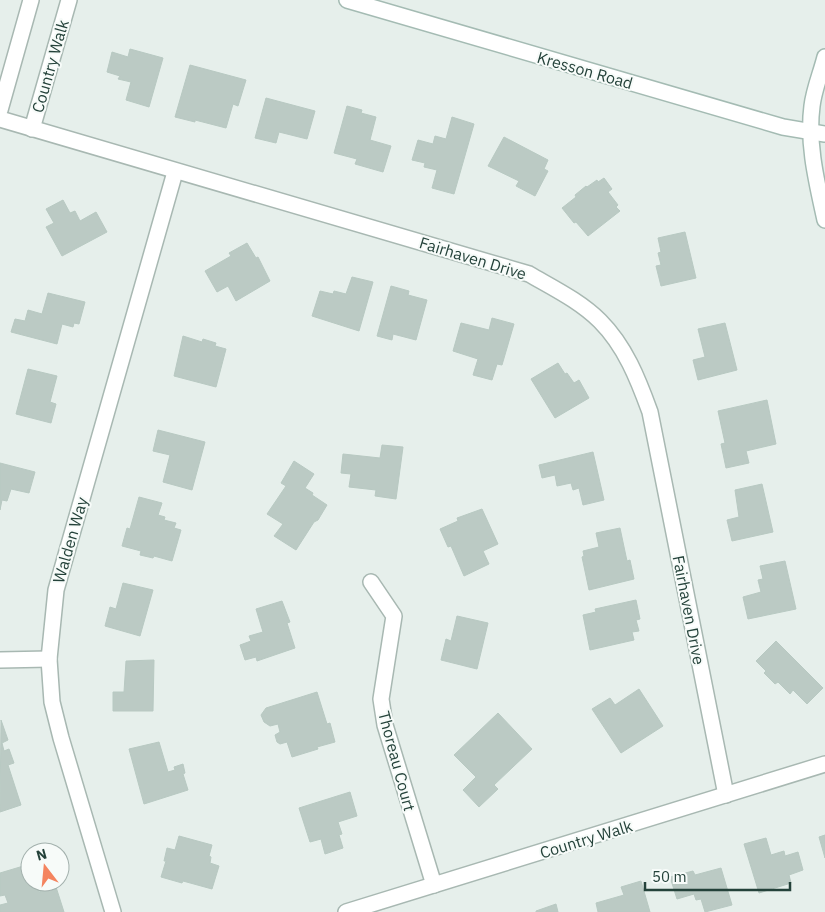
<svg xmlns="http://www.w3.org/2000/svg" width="825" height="912" viewBox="0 0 825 912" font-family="'IBM Plex Sans',sans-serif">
	<rect width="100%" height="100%" fill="#e6efeb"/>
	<g fill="#bbcac4" stroke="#b8c9c2">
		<polygon points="130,49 163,58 149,107 126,100 131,82 118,79 120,76 107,72 112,52 128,57"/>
		<polygon points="190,65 246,80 238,106 233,104 226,128 195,120 195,122 175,117"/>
		<polygon points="266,98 315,111 307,139 279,132 276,143 255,138"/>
		<polygon points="347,106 362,110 361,113 376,117 370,140 391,146 383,172 355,164 357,159 334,153"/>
		<polygon points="452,117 474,124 454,194 432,188 437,170 424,167 425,163 412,160 418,140 433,144 435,136 446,139"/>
		<polygon points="504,137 548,160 544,169 548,171 535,196 516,186 519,181 488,166"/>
		<polygon points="604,178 612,189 608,192 618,205 616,207 620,211 588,236 576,222 574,223 562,208 576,197 575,195 586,186 587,187 597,180 598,182"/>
		<polygon points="63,200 70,213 75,211 80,221 96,212 107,232 62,256 46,227 54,223 46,209"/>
		<polygon points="685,232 696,278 661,286 656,266 661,265 658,253 661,252 658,238"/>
		<polygon points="247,243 256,258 258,257 270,281 236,301 228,286 217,292 205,271 231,256 229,253"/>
		<polygon points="352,277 373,282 359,331 312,316 320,291 333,294 334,291 346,294"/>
		<polygon points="391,286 409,291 408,295 427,300 416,340 393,334 392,340 377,336"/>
		<polygon points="48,293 85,302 79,324 74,323 73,327 62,324 57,344 11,332 15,319 25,321 28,310 42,314"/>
		<polygon points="492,318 514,324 502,365 497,364 492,380 473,375 478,359 453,351 461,323 489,330"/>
		<polygon points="725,323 737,370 698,380 693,360 705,357 698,329"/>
		<polygon points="183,336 202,342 203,339 216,343 215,346 226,349 216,387 174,376"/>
		<polygon points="558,363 565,374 567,373 574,383 579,380 589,398 555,418 531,379"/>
		<polygon points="28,369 57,376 50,402 56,404 51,423 16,414"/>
		<polygon points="767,400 776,444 746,451 749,463 726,468 721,444 725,443 718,411"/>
		<polygon points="158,430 205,442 192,490 163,482 170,455 153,451"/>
		<polygon points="382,445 403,447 396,499 375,496 376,490 349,487 351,474 341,473 343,454 380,458"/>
		<polygon points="593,452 604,500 583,505 579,488 573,490 571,483 557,486 555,475 542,478 539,465"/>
		<polygon points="294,461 314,474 305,488 313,493 312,495 327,505 318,520 314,522 296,550 274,536 283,524 267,514 286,486 281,483"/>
		<polygon points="0,463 35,472 29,493 11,489 7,501 2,500 0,510"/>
		<polygon points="762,484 773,532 732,541 727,520 739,517 735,490"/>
		<polygon points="139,497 162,503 158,515 165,517 164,520 176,523 174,528 181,530 172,561 154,556 153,558 140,555 141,551 122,546 127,528 130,529"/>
		<polygon points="482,509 498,544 483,551 489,564 464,576 451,546 448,547 440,529 458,521 457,518"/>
		<polygon points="620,528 627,561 630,560 634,579 589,590 582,557 584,556 583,551 599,547 596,533"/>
		<polygon points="785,561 796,609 748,619 743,597 761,592 758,580 763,579 760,566"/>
		<polygon points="123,583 153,590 140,636 105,626 110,607 116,609"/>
		<polygon points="636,600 640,619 636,620 639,631 632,632 634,640 590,650 583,615 596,612 595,609"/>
		<polygon points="282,601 290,622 287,623 295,648 257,661 256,657 245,660 240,645 251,641 249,636 263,632 256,609"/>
		<polygon points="457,616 488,623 477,669 441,660 446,639 451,641"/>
		<polygon points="776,641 823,688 807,704 793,690 790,694 778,682 775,684 764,673 766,671 756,661"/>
		<polygon points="154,660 153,711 113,711 113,692 124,692 126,661"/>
		<polygon points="639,689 663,726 621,753 592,709 610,698 615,705"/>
		<polygon points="317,692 327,724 330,723 335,742 317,747 318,749 292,757 287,742 280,744 277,742 275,735 280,732 278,724 270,726 264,722 261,715 266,708"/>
		<polygon points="498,713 532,749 494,785 498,789 479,807 463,790 476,777 454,755"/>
		<polygon points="1,720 8,740 2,743 4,751 9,749 14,763 8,765 21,805 0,812"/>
		<polygon points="159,742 168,772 175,770 174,767 183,764 185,773 183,774 188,790 144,804 129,749"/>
		<polygon points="350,792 357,816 338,822 342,834 339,835 343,848 325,854 321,839 310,842 299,808"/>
		<polygon points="825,835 825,858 819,837"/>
		<polygon points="179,836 212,845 209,856 211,857 210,863 219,866 212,889 183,881 182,883 161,877 166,861 164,861 167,848 175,850"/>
		<polygon points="766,838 771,855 784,851 785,856 798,852 803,870 789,875 791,883 759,893 744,844"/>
		<polygon points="30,864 30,882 39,882 40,884 37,885 39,892 56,887 64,912 0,912 0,905 8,903 5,895 0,896 0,873"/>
		<polygon points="721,868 732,905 705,912 701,899 696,900 694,894 677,899 670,877 693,871 695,875"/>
		<polygon points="641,881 650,912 598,912 596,903 624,895 621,887"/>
		<polygon points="556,904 558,912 536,912 536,911"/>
	</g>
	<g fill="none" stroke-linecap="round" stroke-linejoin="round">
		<defs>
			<g id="street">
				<polyline points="0,110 31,0"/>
				<path d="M0,119L529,274C553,288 580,301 600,321C625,346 638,379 650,412L726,795"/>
				<polyline points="32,129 69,0"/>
				<polyline points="371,582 394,616 381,699 385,725 434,885"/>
				<polyline points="0,660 49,659"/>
				<polyline points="113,912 61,738 52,702 49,659 56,590 175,172"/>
				<polyline points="346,912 825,764"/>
			</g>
			<g id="secondary">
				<polyline points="347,0 783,127 825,134"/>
				<path d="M825,57C821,73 814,89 812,106C807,144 817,183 825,220"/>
			</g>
		</defs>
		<use href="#street" stroke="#a8b8b2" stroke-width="18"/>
		<use href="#secondary" stroke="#a4bbb3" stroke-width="18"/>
		<use href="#street" stroke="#fff" stroke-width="15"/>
		<use href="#secondary" stroke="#fff" stroke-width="15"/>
	</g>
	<g text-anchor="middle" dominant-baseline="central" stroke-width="4" stroke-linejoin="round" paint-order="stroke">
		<g font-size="16" fill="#24423a" stroke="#f7fbf9">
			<text transform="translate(50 66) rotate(-74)">Country Walk</text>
			<text transform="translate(585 70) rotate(16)">Kresson Road</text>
			<text transform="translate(473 258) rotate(17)">Fairhaven Drive</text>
			<text transform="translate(70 540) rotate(-74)">Walden Way</text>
			<text transform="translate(689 610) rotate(79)">Fairhaven Drive</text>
			<text transform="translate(397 761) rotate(75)">Thoreau Court</text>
			<text transform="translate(586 839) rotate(-17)">Country Walk</text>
		</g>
	</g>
	<g transform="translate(45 867) rotate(344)"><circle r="24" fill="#f7fbf9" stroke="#a3b1ad"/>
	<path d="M0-4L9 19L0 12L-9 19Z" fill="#f4845f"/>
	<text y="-8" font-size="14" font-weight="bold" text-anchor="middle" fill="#24423a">N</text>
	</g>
	<path d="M645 882v8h145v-8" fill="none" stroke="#24423a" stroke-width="2.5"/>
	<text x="652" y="882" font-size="15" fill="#24423a" stroke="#f7fbf9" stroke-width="4" paint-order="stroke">50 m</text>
</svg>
